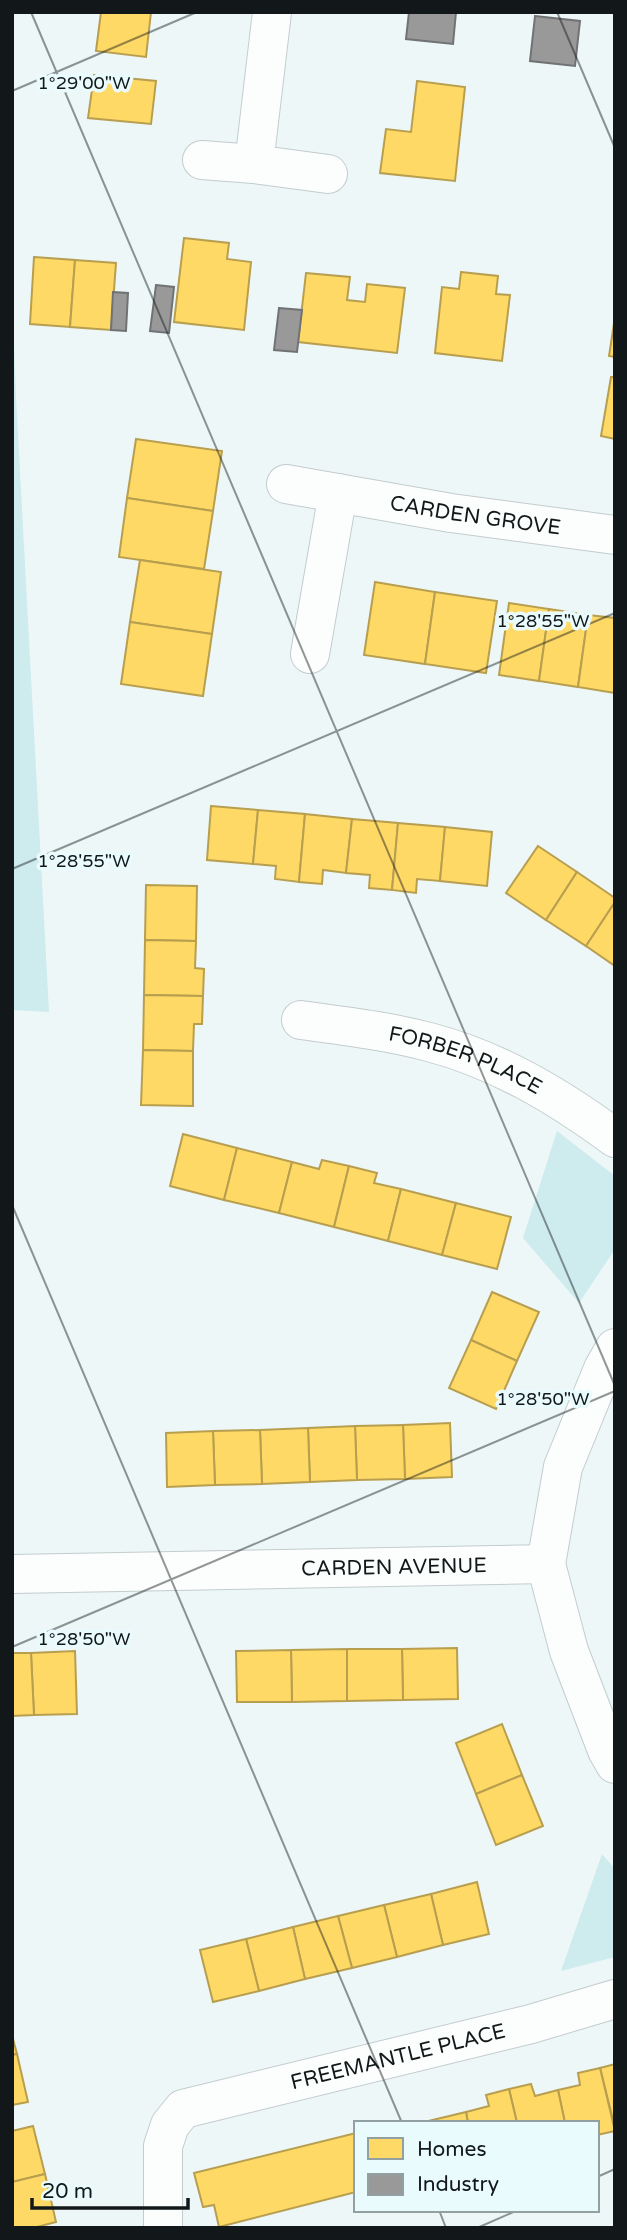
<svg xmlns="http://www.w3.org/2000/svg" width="627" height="2240" viewBox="0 0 627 2240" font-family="'Varela Round',sans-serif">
	<rect width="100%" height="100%" fill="#edf7f8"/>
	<g fill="#ceebee">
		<polygon points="12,287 16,397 49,1012 12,1010"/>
		<polygon points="557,1131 615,1176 615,1249 579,1303 523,1238"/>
		<polygon points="602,1854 615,1869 615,1957 561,1971"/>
	</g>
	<g fill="#ffd966" stroke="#b89f4f" stroke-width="2">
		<polygon points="101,12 151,12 146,57 96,51"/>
		<polygon points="94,75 156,81 151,124 88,118"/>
		<polygon points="417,81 465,87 455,181 380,173 386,129 411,132"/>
		<polygon points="184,238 229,243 227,259 251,262 244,330 174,322"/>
		<polygon points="34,257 75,260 70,327 30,324"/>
		<polygon points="75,260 116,263 111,330 70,327"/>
		<polygon points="461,272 498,276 496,294 510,295 502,361 435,353 442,287 459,289"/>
		<polygon points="306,273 350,277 347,300 365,302 367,284 405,288 397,353 298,342"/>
		<polygon points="615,317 615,357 609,356"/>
		<polygon points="611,377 615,377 615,439 601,436"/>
		<polygon points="136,439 222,451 213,511 127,498"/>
		<polygon points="127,498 213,511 204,569 119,557"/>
		<polygon points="140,560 221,572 212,634 130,622"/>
		<polygon points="375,582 435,592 425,664 364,655"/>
		<polygon points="435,592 497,601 486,673 425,664"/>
		<polygon points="509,603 549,609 539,681 499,675"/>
		<polygon points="549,609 588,615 578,687 539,681"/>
		<polygon points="588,615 615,618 615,693 578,687"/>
		<polygon points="130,622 212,634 203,696 121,684"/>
		<polygon points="211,806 258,810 253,864 207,860"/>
		<polygon points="258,810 305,814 299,882 275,879 276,866 253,864"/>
		<polygon points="305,814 352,819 346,873 323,870 322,884 299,882"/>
		<polygon points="352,819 398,823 392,890 369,888 370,875 346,873"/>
		<polygon points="398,823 445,827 440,881 417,879 416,893 392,890"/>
		<polygon points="445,827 492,832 487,886 440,881"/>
		<polygon points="538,846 577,872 546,920 506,893"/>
		<polygon points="577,872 615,898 615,902 586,946 546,920"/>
		<polygon points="146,885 197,886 196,941 145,940"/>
		<polygon points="615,902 615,966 586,946"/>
		<polygon points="145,940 196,941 195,968 204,969 203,996 144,995"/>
		<polygon points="144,995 203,996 202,1024 194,1024 193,1051 143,1050"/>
		<polygon points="143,1050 193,1051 193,1106 141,1105"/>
		<polygon points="183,1134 237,1148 224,1200 170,1186"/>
		<polygon points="237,1148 292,1162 279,1213 224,1200"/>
		<polygon points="322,1160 349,1166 334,1227 279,1213 292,1162 319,1169"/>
		<polygon points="349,1166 377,1173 374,1183 401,1189 388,1241 334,1227"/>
		<polygon points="401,1189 456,1203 442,1255 388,1241"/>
		<polygon points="456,1203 511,1217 497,1269 442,1255"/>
		<polygon points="492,1292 539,1312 517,1361 471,1340"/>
		<polygon points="471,1340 517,1361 496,1409 449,1388"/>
		<polygon points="450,1423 452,1477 405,1479 403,1425"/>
		<polygon points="403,1425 405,1479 357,1480 355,1426"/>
		<polygon points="355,1426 357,1480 310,1482 308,1428"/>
		<polygon points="308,1428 310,1482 262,1484 260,1430"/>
		<polygon points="260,1430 262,1484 215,1485 213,1431"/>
		<polygon points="213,1431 215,1485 167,1487 166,1433"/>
		<polygon points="457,1648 458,1699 403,1700 402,1649"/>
		<polygon points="347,1649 347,1701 292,1702 291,1650"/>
		<polygon points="347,1649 402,1649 403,1700 347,1701"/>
		<polygon points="291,1650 292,1702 237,1702 236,1651"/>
		<polygon points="75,1651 77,1714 34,1715 31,1653"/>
		<polygon points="12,1653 31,1653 34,1715 12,1716"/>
		<polygon points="502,1724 522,1775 476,1794 456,1743"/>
		<polygon points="522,1775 543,1826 496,1845 476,1794"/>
		<polygon points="477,1882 489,1934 443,1945 431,1894"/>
		<polygon points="431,1894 443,1945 397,1957 384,1905"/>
		<polygon points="384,1905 397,1957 352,1968 338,1916"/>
		<polygon points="338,1916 352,1968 305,1979 293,1927"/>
		<polygon points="293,1927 305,1979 259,1991 246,1939"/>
		<polygon points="246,1939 259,1991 213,2002 200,1950"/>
		<polygon points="12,2035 17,2054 12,2055"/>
		<polygon points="17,2054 28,2102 12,2105 12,2055"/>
		<polygon points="615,2064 615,2128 600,2068"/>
		<polygon points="600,2068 615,2131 597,2135 597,2123 565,2123 558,2090 580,2085 578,2073"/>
		<polygon points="531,2084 535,2096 558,2090 565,2123 517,2123 509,2089"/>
		<polygon points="509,2089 517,2123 468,2123 466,2112 489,2106 486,2095"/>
		<polygon points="466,2112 468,2123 420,2123"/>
		<polygon points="33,2126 45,2174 12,2182 12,2131"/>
		<polygon points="356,2133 356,2192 219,2227 214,2205 203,2207 194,2173"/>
		<polygon points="45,2174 56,2222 33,2228 12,2228 12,2182"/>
	</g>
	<g fill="#999" stroke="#707273" stroke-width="2">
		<polygon points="409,12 456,12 453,44 406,39"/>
		<polygon points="535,16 580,21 575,66 530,61"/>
		<polygon points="156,285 174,287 169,333 150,331"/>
		<polygon points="113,292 128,293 126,331 111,330"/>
		<polygon points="279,308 302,310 297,352 274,350"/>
	</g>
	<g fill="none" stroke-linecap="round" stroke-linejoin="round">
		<defs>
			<g id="minor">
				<polyline points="272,12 254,164 328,174"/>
				<polyline points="202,160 254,164"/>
				<path id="s1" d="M286,484L451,513L615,535"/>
				<polyline points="310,654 338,493"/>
				<path id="s2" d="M301,1020C344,1026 387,1031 429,1042C498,1060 558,1096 615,1138"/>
				<path id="s3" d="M163,2228V2146L170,2125L183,2109L531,2024L615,1999"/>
			</g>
			<g id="tertiary">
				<polyline points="546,1564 569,1651 607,1750 615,1764"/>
				<path id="s4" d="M12,1574L546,1564L563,1467L603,1369L615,1348"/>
			</g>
		</defs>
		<use href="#minor" stroke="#c4cccd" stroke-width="40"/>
		<use href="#tertiary" stroke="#c4cccd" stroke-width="40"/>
		<use href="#minor" stroke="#fcfefe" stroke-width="38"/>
		<use href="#tertiary" stroke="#fcfefe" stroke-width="38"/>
	</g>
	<path fill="none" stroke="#121819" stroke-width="2" stroke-opacity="0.45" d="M31,12L615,1386M557,12L615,148M12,91L197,12M12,869L615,613M12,1205L402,2123M12,1647L615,1391M597,2177L615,2169M439,2210L446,2228M477,2228L518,2210"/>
	<g text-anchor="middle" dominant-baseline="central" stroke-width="7" stroke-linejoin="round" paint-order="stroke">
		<g font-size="21" fill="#121819" stroke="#e9fbfc">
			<text stroke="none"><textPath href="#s1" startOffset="192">CARDEN GROVE</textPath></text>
			<text stroke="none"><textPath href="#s2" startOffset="170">FORBER PLACE</textPath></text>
			<text stroke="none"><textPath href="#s4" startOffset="382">CARDEN AVENUE</textPath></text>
			<text stroke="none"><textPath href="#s3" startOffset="346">FREEMANTLE PLACE</textPath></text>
		</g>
	</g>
	<g font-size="18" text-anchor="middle" fill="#121819" stroke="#e9fbfc" stroke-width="7" stroke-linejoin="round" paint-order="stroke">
		<text x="84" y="89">1°29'00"W</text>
		<text x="543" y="627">1°28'55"W</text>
		<text x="84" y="867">1°28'55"W</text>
		<text x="543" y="1405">1°28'50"W</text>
		<text x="84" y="1645">1°28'50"W</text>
	</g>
	<rect width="627" height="2240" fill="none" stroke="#121819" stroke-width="28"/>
	<rect x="354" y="2121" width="245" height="91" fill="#e9fbfc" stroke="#93a0a1" stroke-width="2"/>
	<rect x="368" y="2138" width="35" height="21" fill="#ffd966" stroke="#93a0a1" stroke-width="2"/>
	<text x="417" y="2156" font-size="21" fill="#121819">Homes</text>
	<rect x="368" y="2174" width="35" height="21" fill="#999999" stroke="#93a0a1" stroke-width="2"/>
	<text x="417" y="2191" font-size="21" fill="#121819">Industry</text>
	<path d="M32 2198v10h156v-10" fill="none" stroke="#121819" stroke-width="3.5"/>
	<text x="42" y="2198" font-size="21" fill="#121819" stroke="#e9fbfc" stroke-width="5" paint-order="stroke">20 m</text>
</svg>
